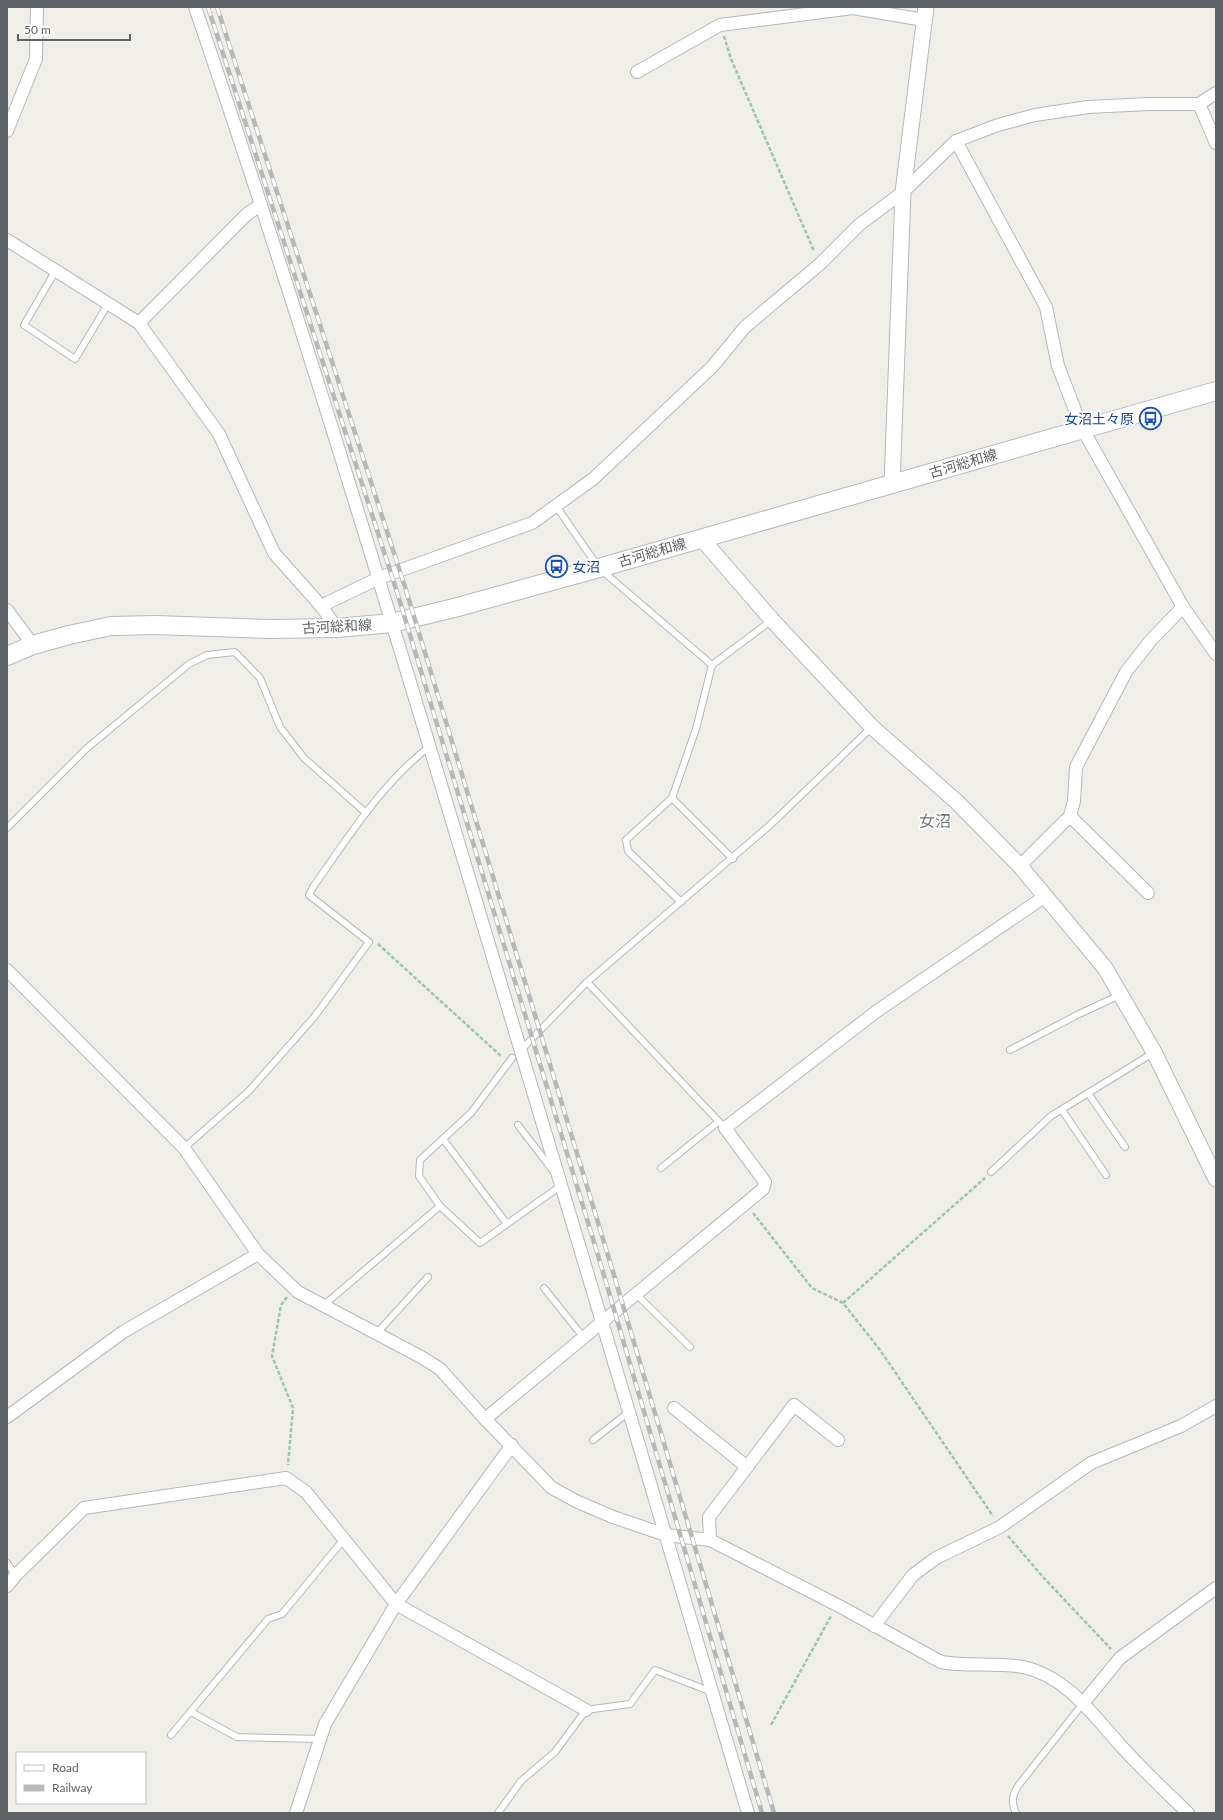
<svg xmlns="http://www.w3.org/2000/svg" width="1223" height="1820" viewBox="0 0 1223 1820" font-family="Lato,'Noto Sans JP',sans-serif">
	<rect width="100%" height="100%" fill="#f0eee8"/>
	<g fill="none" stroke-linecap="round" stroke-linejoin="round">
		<defs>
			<g id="service">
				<polyline points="56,270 24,325 75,359 108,304"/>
				<polyline points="556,506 599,568 712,665"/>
				<polyline points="672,798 733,859"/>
				<polyline points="7,828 87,748 189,664 207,655 235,652 260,678 280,727 304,758 366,813"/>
				<polyline points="681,902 628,851 626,840 672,798 696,729 712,665 772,620"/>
				<polyline points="587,982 725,1128"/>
				<polyline points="521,1050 587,982 769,826 872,727"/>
				<polyline points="1010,1050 1079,1014 1120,995"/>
				<polyline points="512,1058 471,1113 420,1160 419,1176 440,1206 480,1243 562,1185"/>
				<polyline points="1088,1093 1125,1147"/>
				<polyline points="1062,1110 1106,1175"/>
				<polyline points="518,1125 554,1172"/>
				<polyline points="443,1139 507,1224"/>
				<path d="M184,1148L249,1091L315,1016L369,942L309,895L313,887C348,838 381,784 430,746"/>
				<polyline points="661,1168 718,1122"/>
				<polyline points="991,1172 1051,1116 1153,1053"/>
				<polyline points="544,1288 584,1338"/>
				<polyline points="636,1294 690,1347"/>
				<polyline points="324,1305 440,1206"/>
				<polyline points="377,1333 428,1277"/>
				<polyline points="593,1440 629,1412"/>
				<polyline points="7,1563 16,1575"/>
				<polyline points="191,1712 237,1737 320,1739"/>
				<polyline points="171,1735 268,1619 282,1614 344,1539"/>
				<polyline points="498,1813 521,1781 555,1752 586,1710 630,1704 655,1670 712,1692"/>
				<path d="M1016,1813C1011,1802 1012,1796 1018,1786L1084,1702"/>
			</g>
			<g id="minor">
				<path d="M195,7C287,276 370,549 452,821C552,1152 650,1482 748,1813"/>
				<polyline points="637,72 720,25 853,8 924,20"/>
				<polyline points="1199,104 1216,143"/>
				<polyline points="7,131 36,59 37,7"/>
				<polyline points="956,141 1046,307 1058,366 1082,428 1183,607 1216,654"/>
				<polyline points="7,240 139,323 219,434 274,553 321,606 337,628"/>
				<polyline points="139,323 246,215 260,205"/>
				<polyline points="321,606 379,578 532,523 593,479 712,367 745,327 820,264 859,225 903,192 956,141 998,125 1035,115 1088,107 1149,104 1199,104 1216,93"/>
				<polyline points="7,610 33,645"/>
				<polyline points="1070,816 1148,893"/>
				<polyline points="1020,866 1070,816 1074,801 1076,767 1126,672 1151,640 1183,607"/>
				<path d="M7,970L184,1148L258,1254L298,1292L423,1358L440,1369L485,1419L552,1488L578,1502L613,1517L666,1535L710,1540L841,1607L941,1662C968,1667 996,1662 1023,1667C1066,1676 1093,1715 1121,1746C1142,1769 1165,1791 1188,1813"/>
				<polyline points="674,1408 747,1467"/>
				<polyline points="7,1417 123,1332 258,1254"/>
				<polyline points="485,1419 763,1189 765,1182 725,1128 877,1011 1044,897"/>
				<polyline points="710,1540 709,1517 794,1405 838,1440"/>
				<polyline points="7,1586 16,1575 84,1508 286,1478 306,1492 396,1604 586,1710"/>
				<polyline points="874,1626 913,1575 936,1558 1000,1527 1091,1463 1181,1426 1216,1406"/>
				<polyline points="1084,1702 1120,1658 1216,1588"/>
				<polyline points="296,1813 325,1724 396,1604 512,1445"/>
			</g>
			<g id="tertiary">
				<polyline points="892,484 903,192 926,7"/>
				<polyline points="701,538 772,620 872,727 957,802 1020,866 1105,968 1154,1052 1216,1179"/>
			</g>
			<polyline id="secondary" points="7,656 33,645 69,635 111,626 155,625 268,629 337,628 392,623 454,608 599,568 1216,391"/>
		</defs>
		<use href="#service" stroke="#b5b8bc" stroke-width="8"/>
		<use href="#minor" stroke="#b5b8bc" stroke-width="14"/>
		<use href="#tertiary" stroke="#b5b8bc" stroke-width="17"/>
		<use href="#secondary" stroke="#b6babe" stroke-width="20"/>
		<g stroke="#9ec5a9" stroke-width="2.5" stroke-dasharray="4 2" stroke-linecap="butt">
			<polyline points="724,36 731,59 814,251"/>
			<polyline points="378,944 501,1056"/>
			<polyline points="753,1213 812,1288 843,1303 880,1350 993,1516"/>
			<polyline points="287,1297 281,1305 272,1356 293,1408 288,1465"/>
			<polyline points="843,1303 985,1178"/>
			<polyline points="1008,1536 1043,1577 1111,1649"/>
			<polyline points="771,1725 831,1616"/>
		</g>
		<use href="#service" stroke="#fff" stroke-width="6"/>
		<use href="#minor" stroke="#fff" stroke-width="12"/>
		<use href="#tertiary" stroke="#fff" stroke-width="15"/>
		<use href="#secondary" stroke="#fff" stroke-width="18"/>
		<defs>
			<g id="rail">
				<polyline points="208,7 397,592 603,1272 762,1813"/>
				<polyline points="217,7 405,587 613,1272 774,1813"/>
			</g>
		</defs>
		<use href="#rail" stroke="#b6b7b7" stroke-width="4.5"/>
		<use href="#rail" stroke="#fff" stroke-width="3" stroke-dasharray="9" stroke-linecap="butt"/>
	</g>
	<defs>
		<symbol id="bus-ring" viewBox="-11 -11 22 22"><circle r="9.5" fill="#fff" stroke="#1a4fb4" stroke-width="1.5"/><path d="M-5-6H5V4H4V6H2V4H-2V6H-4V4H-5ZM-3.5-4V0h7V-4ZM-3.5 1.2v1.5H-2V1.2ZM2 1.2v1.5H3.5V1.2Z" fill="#1a4fb4"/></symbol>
	</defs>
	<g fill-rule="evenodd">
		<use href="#bus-ring" x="1138" y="406" width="25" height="25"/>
		<use href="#bus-ring" x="544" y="554" width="25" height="25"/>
	</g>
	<g text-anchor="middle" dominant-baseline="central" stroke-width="3.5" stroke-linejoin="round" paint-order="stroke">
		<g font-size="14" fill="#164399" stroke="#fff" text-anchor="end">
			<text x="1134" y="418">女沼土々原</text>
			<text x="572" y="566" text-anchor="start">女沼</text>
		</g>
		<g font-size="14" fill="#5f6367" stroke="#fff">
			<text transform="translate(963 463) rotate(-16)">古河総和線</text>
			<text transform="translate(652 552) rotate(-16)">古河総和線</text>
			<text transform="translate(337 626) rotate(-3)">古河総和線</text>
		</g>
		<g font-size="16" fill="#707579" stroke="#fff">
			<text x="935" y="820">女沼</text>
		</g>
	</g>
	<rect width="1223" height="1820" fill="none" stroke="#5f6367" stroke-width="16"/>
	<rect x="16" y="1752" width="130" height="52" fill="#ffffff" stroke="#bfc1c2"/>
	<rect x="24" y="1765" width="20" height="6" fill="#ffffff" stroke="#bfc1c2"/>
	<text x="52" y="1772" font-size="12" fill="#5f6367">Road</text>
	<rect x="24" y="1785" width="20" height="6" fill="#b6b7b7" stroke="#bfc1c2"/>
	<text x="52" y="1792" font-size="12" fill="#5f6367">Railway</text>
	<path d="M18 34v6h112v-6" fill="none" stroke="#5f6367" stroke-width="2"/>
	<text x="24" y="34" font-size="12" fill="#5f6367" stroke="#ffffff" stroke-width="3" paint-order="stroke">50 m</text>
</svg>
